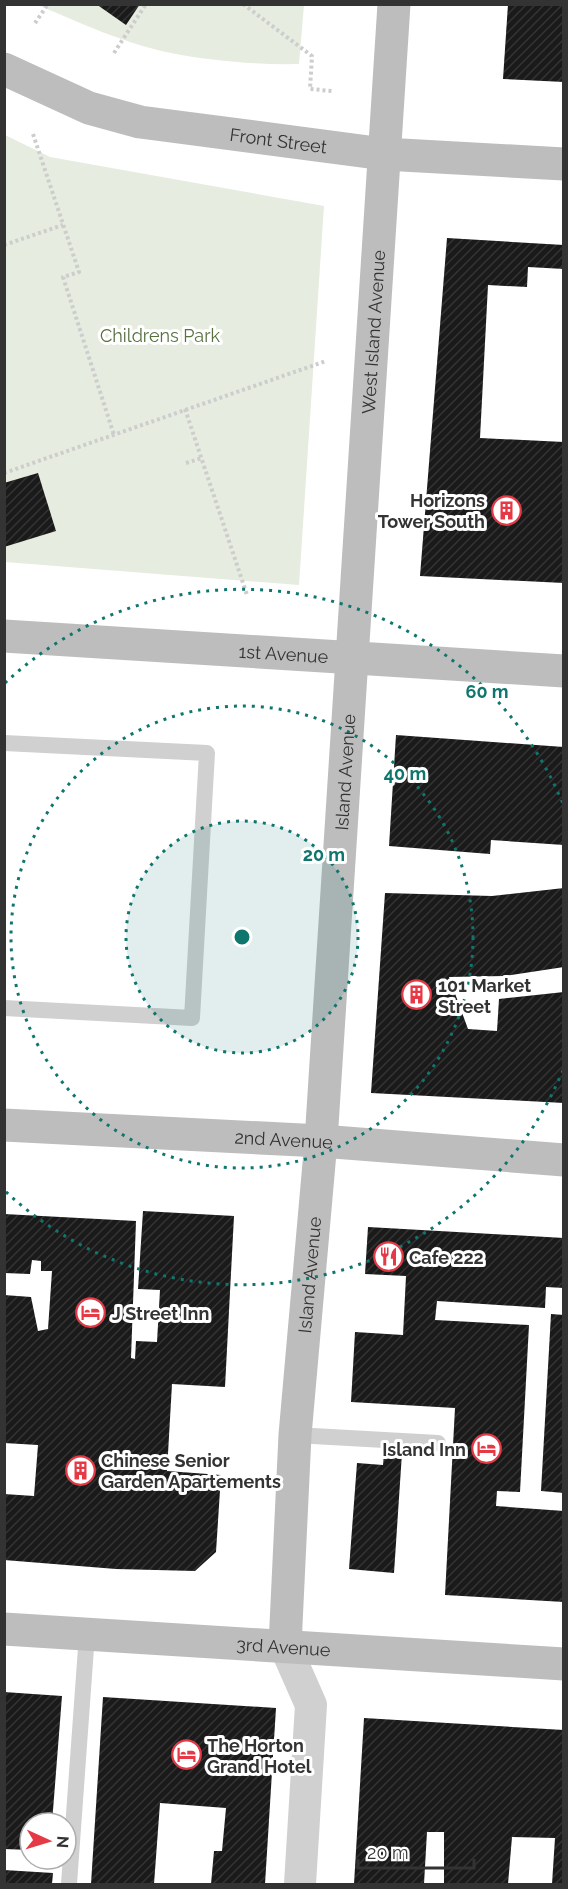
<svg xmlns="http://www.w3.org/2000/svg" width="568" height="1889" viewBox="0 0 568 1889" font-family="Raleway,sans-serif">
	<defs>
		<pattern id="building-hatch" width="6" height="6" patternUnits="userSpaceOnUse" patternTransform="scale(1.5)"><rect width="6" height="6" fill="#1a1a1a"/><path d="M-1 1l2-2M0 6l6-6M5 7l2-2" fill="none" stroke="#333"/></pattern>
	</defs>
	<rect width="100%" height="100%" fill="#fff"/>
	<g fill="#e6ecdf">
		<path d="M38,5H304L299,64C258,65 212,61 171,53C126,44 80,23 38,5Z"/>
		<polygon points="5,135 50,157 324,206 299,585 5,562"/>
	</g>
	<g fill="url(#building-hatch)">
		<polygon points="96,4 140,4 126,25"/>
		<polygon points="508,4 564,4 564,82 503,79"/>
		<polygon points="447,238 564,245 564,269 528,267 527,287 488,285 480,438 564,442 564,583 420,576"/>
		<polygon points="38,473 56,531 4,547 4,483"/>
		<polygon points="396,735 564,747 564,845 491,840 490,854 389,846"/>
		<polygon points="564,888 564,967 505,976 449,977 468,1029 497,1031 499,999 564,992 564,1103 371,1093 385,893 492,896"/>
		<polygon points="143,1211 234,1216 225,1387 172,1384 167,1471 221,1475 216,1552 195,1571 116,1569 4,1560 4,1494 34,1496 38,1445 4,1443 4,1295 31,1297 38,1331 48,1329 52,1271 41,1271 41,1261 32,1260 30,1274 4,1273 4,1214 136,1221 131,1358 135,1359 136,1341 157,1342 160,1290 138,1289"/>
		<polygon points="368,1227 564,1238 564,1288 546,1287 545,1308 437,1301 435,1320 529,1325 520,1492 497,1491 496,1506 564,1511 564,1602 445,1595 455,1408 351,1402 355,1332 403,1335 406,1276 365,1274"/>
		<polygon points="551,1314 564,1315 564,1493 541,1491"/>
		<polygon points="384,1453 402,1453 394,1573 349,1569 357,1463 383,1465"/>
		<polygon points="4,1692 62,1696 52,1823 30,1823 30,1850 4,1849"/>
		<polygon points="103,1697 276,1708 265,1884 211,1884 214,1851 222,1851 226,1808 160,1803 154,1884 91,1884"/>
		<polygon points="364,1718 564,1730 564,1884 552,1884 555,1838 512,1837 508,1884 444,1884 444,1832 427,1832 424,1884 354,1884"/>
		<polygon points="4,1870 53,1873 52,1884 4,1884"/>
	</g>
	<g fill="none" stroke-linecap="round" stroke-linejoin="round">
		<g stroke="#cdcdcd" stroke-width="4" stroke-dasharray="3 3" stroke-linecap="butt">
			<polyline points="243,4 312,56 310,89 332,91"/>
			<polyline points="35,23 48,4"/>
			<polyline points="114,53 146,4"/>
			<polyline points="33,134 79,272 63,277 114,435"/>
			<polyline points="4,245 63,225"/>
			<polyline points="185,409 247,595"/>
			<polyline points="186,463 202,458"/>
			<polyline points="4,473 326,361"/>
		</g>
		<g stroke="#d0d0d0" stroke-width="16">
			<polyline points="4,743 207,753 192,1018 4,1008"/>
			<polyline points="295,1435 438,1443"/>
			<polyline points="69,1884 87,1634"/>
		</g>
		<polyline stroke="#d0d0d0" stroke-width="32" points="285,1646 311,1705 300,1884"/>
		<g stroke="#bdbdbd" stroke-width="33">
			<path id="s1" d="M4,69L89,108L140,122L384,154L564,164"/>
			<path id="s2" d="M4,636L564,671"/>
			<path id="s3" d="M4,1125L321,1141L564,1160"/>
			<path id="s4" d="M4,1629L564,1664"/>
			<path id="s5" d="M285,1646L295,1435L321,1141L394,4"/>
		</g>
	</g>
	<circle cx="242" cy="937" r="116" fill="#0f766e" fill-opacity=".12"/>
	<g fill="none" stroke="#0f766e" stroke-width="3" stroke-dasharray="3 6">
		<circle cx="242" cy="937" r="116"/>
		<circle cx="242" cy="937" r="231"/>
		<path d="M563 1070A347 347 0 0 1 5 1191M5 683A347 347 0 0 1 563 804"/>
	</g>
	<defs>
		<symbol id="building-ring" viewBox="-11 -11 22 22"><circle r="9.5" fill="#fff" stroke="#e63946" stroke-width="1.5"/><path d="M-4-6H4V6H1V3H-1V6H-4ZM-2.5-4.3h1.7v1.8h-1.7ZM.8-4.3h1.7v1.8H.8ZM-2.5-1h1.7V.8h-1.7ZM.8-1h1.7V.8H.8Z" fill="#e63946"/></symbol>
		<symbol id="restaurant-ring" viewBox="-11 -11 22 22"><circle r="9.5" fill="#fff" stroke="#e63946" stroke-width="1.5"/><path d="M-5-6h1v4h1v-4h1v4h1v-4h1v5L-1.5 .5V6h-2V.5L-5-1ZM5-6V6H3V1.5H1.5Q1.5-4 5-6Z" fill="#e63946"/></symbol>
		<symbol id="hotel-ring" viewBox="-11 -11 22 22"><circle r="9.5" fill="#fff" stroke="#e63946" stroke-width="1.5"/><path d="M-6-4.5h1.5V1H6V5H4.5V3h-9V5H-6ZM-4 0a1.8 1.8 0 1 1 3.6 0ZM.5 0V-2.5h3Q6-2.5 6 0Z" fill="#e63946"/></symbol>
	</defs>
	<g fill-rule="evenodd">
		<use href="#building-ring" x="490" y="494" width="33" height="33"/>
		<use href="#building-ring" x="400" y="978" width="33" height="33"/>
		<use href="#restaurant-ring" x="372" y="1240" width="33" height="33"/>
		<use href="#hotel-ring" x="74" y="1296" width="33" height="33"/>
		<use href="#hotel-ring" x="470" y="1432" width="33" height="33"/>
		<use href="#building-ring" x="64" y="1454" width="33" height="33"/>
		<use href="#hotel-ring" x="170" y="1738" width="33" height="33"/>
	</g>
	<g text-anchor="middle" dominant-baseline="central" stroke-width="6" stroke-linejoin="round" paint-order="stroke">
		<g font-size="18" fill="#333" stroke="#fff">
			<text stroke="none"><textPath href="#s1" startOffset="286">Front Street</textPath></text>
			<text stroke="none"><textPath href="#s5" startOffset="1317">West Island Avenue</textPath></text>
			<text stroke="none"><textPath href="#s2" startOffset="280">1st Avenue</textPath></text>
			<text stroke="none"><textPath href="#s5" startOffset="876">Island Avenue</textPath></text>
			<text stroke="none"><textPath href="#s3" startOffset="280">2nd Avenue</textPath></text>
			<text stroke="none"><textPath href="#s5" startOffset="372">Island Avenue</textPath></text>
			<text stroke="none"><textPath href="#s4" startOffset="280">3rd Avenue</textPath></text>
		</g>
		<g font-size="18" fill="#56703f" stroke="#fff">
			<text x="160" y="335">Childrens Park</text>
		</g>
		<g font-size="18" font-weight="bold" fill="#333" stroke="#fff" text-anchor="start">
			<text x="485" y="500" text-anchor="end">Horizons<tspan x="485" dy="21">Tower South</tspan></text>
			<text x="438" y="985">101 Market<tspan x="438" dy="21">Street</tspan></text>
			<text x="409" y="1257">Cafe 222</text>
			<text x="112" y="1313">J Street Inn</text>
			<text x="466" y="1449" text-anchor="end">Island Inn</text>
			<text x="101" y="1460">Chinese Senior<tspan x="101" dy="21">Garden Apartements</tspan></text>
			<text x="207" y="1745">The Horton<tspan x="207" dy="21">Grand Hotel</tspan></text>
		</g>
	</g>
	<circle cx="242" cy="937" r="9" fill="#0f766e" stroke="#fff" stroke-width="3"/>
	<g font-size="18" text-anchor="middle" font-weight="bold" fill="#0f766e" stroke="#fff" stroke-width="6" stroke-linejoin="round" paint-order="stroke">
		<text x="487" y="698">60 m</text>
		<text x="405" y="780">40 m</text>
		<text x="324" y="861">20 m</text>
	</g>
	<rect width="568" height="1889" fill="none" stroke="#333333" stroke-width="12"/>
	<g transform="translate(48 1841) rotate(94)"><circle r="28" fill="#ffffff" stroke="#adadad" stroke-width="1.5"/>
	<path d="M0-4.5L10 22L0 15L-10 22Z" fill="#e63946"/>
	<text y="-9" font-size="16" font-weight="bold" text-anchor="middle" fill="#333333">N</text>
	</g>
	<path d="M358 1859v9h116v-9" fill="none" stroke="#333333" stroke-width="3"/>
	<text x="367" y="1859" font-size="18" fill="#333333" stroke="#ffffff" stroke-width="4.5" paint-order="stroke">20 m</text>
</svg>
